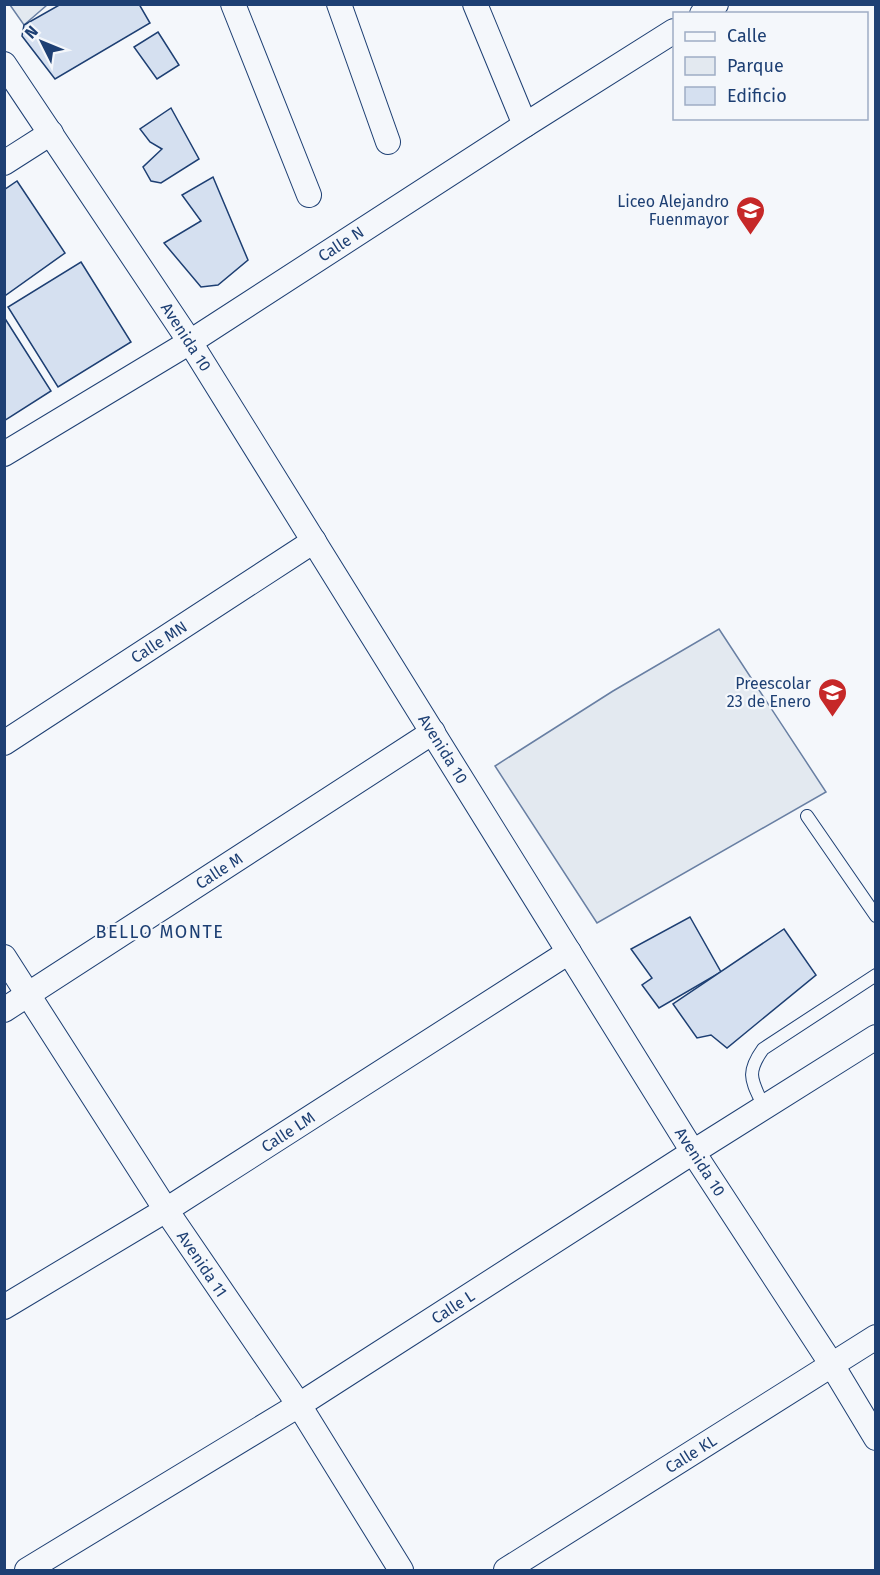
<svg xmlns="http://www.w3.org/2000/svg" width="880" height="1575" viewBox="0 0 880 1575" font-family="'Fira Sans',sans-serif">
	<rect width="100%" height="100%" fill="#f4f7fb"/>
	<g fill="#e3e9f0" stroke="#687fa3" stroke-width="1.5">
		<polygon points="10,5 47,5 24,25"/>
		<polygon points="719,629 826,792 597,923 495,766 613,691"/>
	</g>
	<g fill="#d5e0f0" stroke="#1d3f73" stroke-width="1.5">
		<polygon points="61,4 139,4 150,23 55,79 22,36 24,25"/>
		<polygon points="158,32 179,65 157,79 134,47"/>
		<polygon points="171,108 199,159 161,183 151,181 143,167 162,149 150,142 140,129"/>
		<polygon points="213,177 248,260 218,285 201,287 164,243 201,221 182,195"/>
		<polygon points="17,181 65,253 6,295 4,293 4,190"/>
		<polygon points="81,262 131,342 58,387 8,307"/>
		<polygon points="4,317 51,391 4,421"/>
		<polygon points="690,917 721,972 659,1008 642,985 652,978 631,949"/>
		<polygon points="784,929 816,975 727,1048 711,1035 697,1038 673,1004"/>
	</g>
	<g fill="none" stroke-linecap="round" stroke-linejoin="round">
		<defs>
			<g id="service">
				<polyline points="807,816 876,916"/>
				<path d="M764,1107C752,1081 745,1074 763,1049L876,975"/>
			</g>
			<g id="minor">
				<polyline points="233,4 309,195"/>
				<polyline points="339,4 388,142"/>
				<polyline points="475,4 525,125"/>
				<polyline points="702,14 716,4"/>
				<polyline points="4,64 190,342 693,1152 832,1365 876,1438"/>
				<polyline points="4,163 51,133"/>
				<polyline points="4,454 190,342 525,125 674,31"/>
				<polyline points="4,743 314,541"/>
				<polyline points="4,957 166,1210 299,1405 401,1570"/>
				<polyline points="4,1010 433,732"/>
				<polyline points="4,1307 166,1210 569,952"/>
				<polyline points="27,1570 299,1405 693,1152 876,1037"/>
				<polyline points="506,1570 876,1337"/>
			</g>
		</defs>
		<use href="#service" stroke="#1d3f73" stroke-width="14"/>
		<use href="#minor" stroke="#1d3f73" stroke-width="26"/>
		<use href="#service" stroke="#f4f7fb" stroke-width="12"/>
		<use href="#minor" stroke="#f4f7fb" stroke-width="24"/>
	</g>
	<defs>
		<symbol id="school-pin" viewBox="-11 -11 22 30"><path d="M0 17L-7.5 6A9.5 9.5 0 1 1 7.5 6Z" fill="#c62828" stroke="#f4f7fb"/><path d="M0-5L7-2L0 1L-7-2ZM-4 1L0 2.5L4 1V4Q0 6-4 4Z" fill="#fff"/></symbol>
	</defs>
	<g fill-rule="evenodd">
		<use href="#school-pin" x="734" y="194" width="33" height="45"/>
		<use href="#school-pin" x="816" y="676" width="33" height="45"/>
	</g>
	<g text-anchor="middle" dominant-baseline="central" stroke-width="4.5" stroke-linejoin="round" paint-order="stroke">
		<g font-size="16" fill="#1d3f73" stroke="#f4f7fb" text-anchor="end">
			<text x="729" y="201">Liceo Alejandro<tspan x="729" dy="18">Fuenmayor</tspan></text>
			<text x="811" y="683">Preescolar<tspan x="811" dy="18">23 de Enero</tspan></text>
		</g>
		<g font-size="16" fill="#1d3f73" stroke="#f4f7fb">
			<text transform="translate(341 244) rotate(-33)">Calle N</text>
			<text transform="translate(186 337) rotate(57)">Avenida 10</text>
			<text transform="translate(159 642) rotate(-33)">Calle MN</text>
			<text transform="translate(443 749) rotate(58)">Avenida 10</text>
			<text transform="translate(219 871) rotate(-33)">Calle M</text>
			<text transform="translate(288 1132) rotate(-33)">Calle LM</text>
			<text transform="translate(700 1162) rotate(57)">Avenida 10</text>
			<text transform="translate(202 1264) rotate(56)">Avenida 11</text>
			<text transform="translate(453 1307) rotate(-33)">Calle L</text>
			<text transform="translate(691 1454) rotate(-32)">Calle KL</text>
		</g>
		<g font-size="18" letter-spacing="1.5" fill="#1d3f73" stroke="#f4f7fb">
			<text x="160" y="932">BELLO MONTE</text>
		</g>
	</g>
	<rect width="880" height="1575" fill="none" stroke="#1d3f73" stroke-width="12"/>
	<rect x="673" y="12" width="195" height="108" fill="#f4f7fb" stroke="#9eadc5" stroke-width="1.5"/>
	<rect x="685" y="32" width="30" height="9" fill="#f4f7fb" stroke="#9eadc5" stroke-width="1.5"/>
	<text x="727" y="42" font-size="18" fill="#1d3f73">Calle</text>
	<rect x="685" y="57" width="30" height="18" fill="#e3e9f0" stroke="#9eadc5" stroke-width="1.5"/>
	<text x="727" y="72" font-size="18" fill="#1d3f73">Parque</text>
	<rect x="685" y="87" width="30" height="18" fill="#d5e0f0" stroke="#9eadc5" stroke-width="1.5"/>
	<text x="727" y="102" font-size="18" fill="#1d3f73">Edificio</text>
	<g transform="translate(42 42) rotate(313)" stroke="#f4f7fb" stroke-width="4.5" paint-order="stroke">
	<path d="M0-4.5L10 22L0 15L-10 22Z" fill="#1d3f73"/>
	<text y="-9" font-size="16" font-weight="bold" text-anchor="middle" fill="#1d3f73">N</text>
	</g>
</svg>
